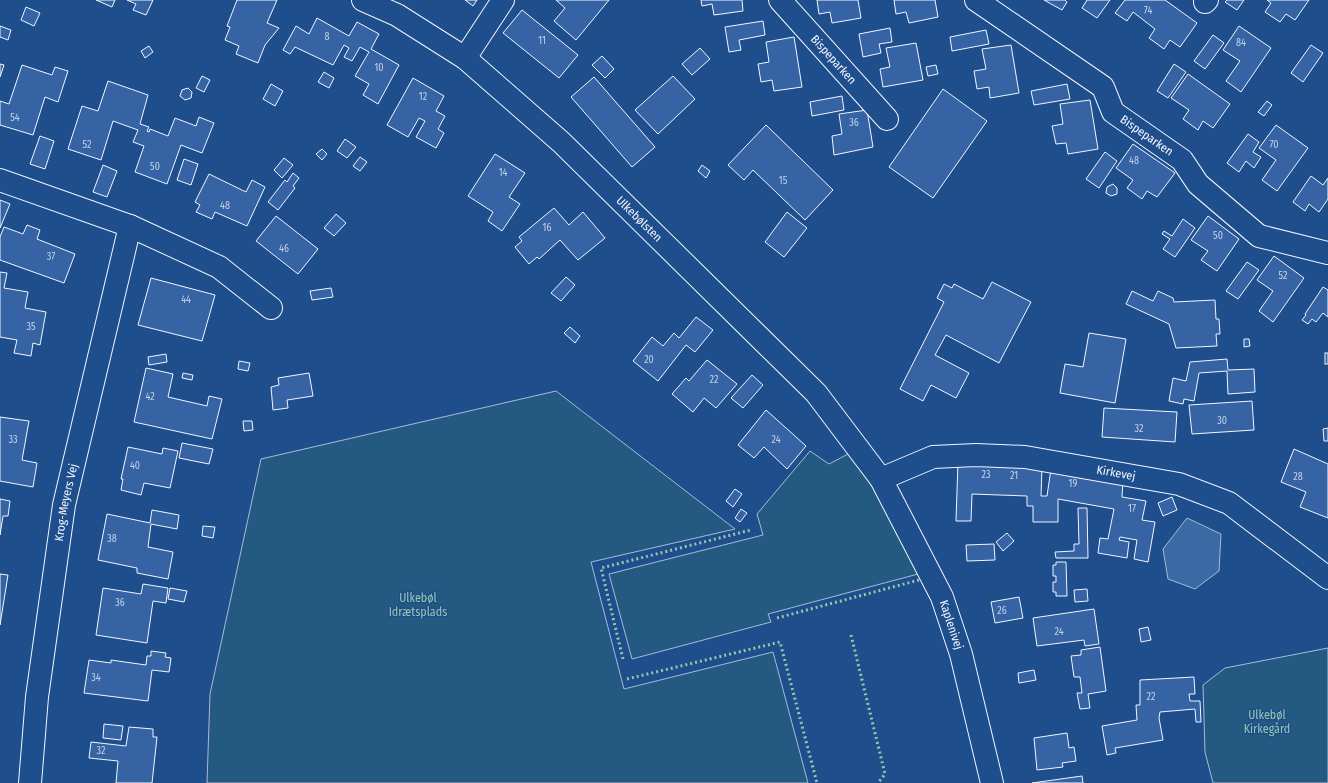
<svg xmlns="http://www.w3.org/2000/svg" width="1328" height="783" viewBox="0 0 1328 783" font-family="'Fira Sans Condensed',sans-serif">
	<rect width="100%" height="100%" fill="#1f4e8c"/>
	<g fill="#245a82" stroke="#a8bbd7">
		<polygon points="556,391 735,529 591,562 624,689 773,652 808,783 207,783 210,694 261,459"/>
		<polygon points="810,451 829,464 848,454 872,486 918,574 768,614 771,622 632,659 609,574 763,535 757,514"/>
		<polygon points="1328,648 1328,783 1213,783 1205,752 1203,685 1225,668"/>
	</g>
	<polygon fill="#3b69a3" stroke="#a8bbd7" points="1187,518 1221,534 1219,571 1195,589 1168,579 1163,549"/>
	<g fill="#3563a3" stroke="#f2f6ff">
		<polygon points="96,0 115,0 112,7"/>
		<polygon points="127,0 153,0 146,15 133,10 136,4"/>
		<polygon points="237,0 277,0 267,23 279,28 265,45 258,63 236,54 239,46 225,40 230,27 227,26"/>
		<polygon points="465,0 477,0 473,6"/>
		<polygon points="556,0 609,0 576,40 554,21 565,8"/>
		<polygon points="701,0 742,0 743,11 714,15 712,4 702,6"/>
		<polygon points="817,0 858,0 861,18 832,23 830,12 819,14"/>
		<polygon points="894,0 935,0 938,17 909,23 906,12 896,14"/>
		<polygon points="1044,0 1065,0 1067,2 1062,10"/>
		<polygon points="1087,0 1110,0 1097,18 1082,8"/>
		<polygon points="1125,0 1165,0 1197,23 1180,47 1170,40 1164,49 1149,38 1155,29 1133,12 1127,21 1115,13"/>
		<polygon points="1227,0 1244,0 1237,10 1225,2"/>
		<polygon points="1267,0 1309,0 1295,20 1286,14 1280,22 1265,12 1271,3"/>
		<polygon points="26,7 40,13 34,26 21,20"/>
		<polygon points="522,10 578,55 559,78 503,33"/>
		<polygon points="317,18 349,36 357,22 379,34 371,49 399,65 378,104 363,95 369,84 355,76 369,52 360,47 352,61 344,57 349,48 344,45 333,65 295,47 290,54 283,50 296,26 309,34"/>
		<polygon points="763,21 765,35 739,40 741,50 729,52 725,27"/>
		<polygon points="0,26 11,30 8,40 0,37"/>
		<polygon points="1239,26 1271,48 1241,92 1226,81 1240,61 1223,50"/>
		<polygon points="890,28 892,42 879,44 881,53 863,57 859,34"/>
		<polygon points="986,30 989,44 952,51 950,37"/>
		<polygon points="1213,35 1224,43 1205,69 1194,61"/>
		<polygon points="794,37 802,87 774,91 772,80 761,82 758,64 769,62 766,42"/>
		<polygon points="916,43 923,80 883,87 880,69 890,67 886,48"/>
		<polygon points="1011,45 1019,93 990,98 989,87 977,89 974,71 986,69 982,49"/>
		<polygon points="1311,45 1323,53 1303,82 1291,73"/>
		<polygon points="149,46 153,52 145,58 141,51"/>
		<polygon points="700,48 710,59 692,75 682,64"/>
		<polygon points="602,56 614,69 605,78 592,65"/>
		<polygon points="0,64 4,65 0,77"/>
		<polygon points="1174,64 1186,72 1168,98 1157,91"/>
		<polygon points="22,65 52,75 55,67 68,71 58,102 45,97 33,135 0,125 0,101 9,104"/>
		<polygon points="936,65 938,74 928,76 926,67"/>
		<polygon points="324,72 334,78 329,88 318,82"/>
		<polygon points="1188,74 1230,104 1213,128 1203,121 1198,130 1183,119 1189,110 1171,98"/>
		<polygon points="202,76 210,80 204,92 196,88"/>
		<polygon points="673,76 695,99 658,134 635,110"/>
		<polygon points="594,77 655,147 632,167 571,97"/>
		<polygon points="413,78 444,96 436,111 445,116 438,129 444,133 436,148 416,137 425,121 419,118 408,137 387,125"/>
		<polygon points="108,81 148,95 140,124 149,127 147,131 149,132 150,129 168,136 175,118 196,126 199,117 214,123 202,153 181,145 167,184 135,172 144,146 133,142 138,130 113,121 101,160 68,149 82,106 98,111"/>
		<polygon points="271,84 283,91 275,106 263,99"/>
		<polygon points="1067,84 1070,99 1034,105 1031,91"/>
		<polygon points="188,88 192,92 191,98 185,100 180,96 182,90"/>
		<polygon points="943,89 987,121 933,198 889,167"/>
		<polygon points="842,96 844,110 812,116 810,102"/>
		<polygon points="1090,100 1098,149 1068,154 1066,143 1056,144 1052,126 1063,124 1060,104"/>
		<polygon points="1267,101 1272,105 1264,116 1258,112"/>
		<polygon points="867,110 873,147 834,155 832,136 842,134 839,114"/>
		<polygon points="766,125 833,190 805,220 753,170 744,180 728,165"/>
		<polygon points="1276,125 1308,148 1277,191 1262,180 1276,160 1259,148"/>
		<polygon points="1248,134 1259,142 1253,152 1261,157 1254,168 1246,161 1239,172 1227,163"/>
		<polygon points="40,136 54,141 45,169 30,164"/>
		<polygon points="345,139 356,147 347,158 337,151"/>
		<polygon points="1133,144 1175,173 1157,197 1147,191 1142,199 1127,188 1133,180 1116,168"/>
		<polygon points="322,149 327,154 322,160 316,154"/>
		<polygon points="1105,152 1117,161 1099,188 1086,179"/>
		<polygon points="495,154 525,173 509,197 520,204 502,231 488,221 493,212 468,196"/>
		<polygon points="360,157 367,162 360,171 353,166"/>
		<polygon points="284,158 293,165 282,178 274,170"/>
		<polygon points="184,159 198,164 191,185 177,180"/>
		<polygon points="103,165 117,171 107,197 93,192"/>
		<polygon points="702,165 710,171 706,178 698,171"/>
		<polygon points="293,173 299,178 293,186 295,188 278,210 268,202 285,180 287,182"/>
		<polygon points="209,174 246,192 252,180 265,187 247,226 215,212 212,219 196,212 200,205 195,202"/>
		<polygon points="1311,176 1323,185 1328,178 1328,199 1319,212 1309,204 1305,211 1293,202"/>
		<polygon points="1113,184 1117,188 1117,194 1111,196 1106,193 1107,187"/>
		<polygon points="0,200 10,204 0,228"/>
		<polygon points="554,208 569,225 583,212 605,238 578,260 560,240 539,259 537,257 529,264 515,247 522,241 519,237"/>
		<polygon points="787,212 807,228 784,257 765,242"/>
		<polygon points="336,214 346,223 334,236 324,228"/>
		<polygon points="276,216 318,249 298,274 256,241"/>
		<polygon points="1208,216 1239,239 1217,271 1201,260 1208,251 1191,240"/>
		<polygon points="1183,219 1195,228 1175,257 1163,249 1170,239 1162,234 1164,231 1172,236"/>
		<polygon points="27,225 40,230 37,239 75,254 64,283 0,260 0,237 4,227 23,234"/>
		<polygon points="1274,256 1304,278 1273,322 1259,311 1273,291 1257,280"/>
		<polygon points="1247,262 1259,270 1238,299 1226,291"/>
		<polygon points="0,272 7,273 4,288 28,292 25,308 46,312 40,345 33,343 31,356 14,353 17,340 0,337"/>
		<polygon points="566,277 575,285 561,301 551,293"/>
		<polygon points="151,278 215,295 202,341 138,325"/>
		<polygon points="992,282 1031,302 999,363 946,335 935,355 969,373 956,398 931,385 923,401 900,389 944,302 937,298 944,284 952,288 954,284 983,299"/>
		<polygon points="1323,287 1328,290 1328,317 1323,313 1316,322 1312,319 1308,324 1302,320 1306,315 1305,314"/>
		<polygon points="331,288 333,297 312,300 310,291"/>
		<polygon points="1132,291 1153,301 1158,291 1173,298 1174,302 1215,300 1216,319 1219,319 1220,334 1216,334 1217,346 1176,348 1169,324 1126,304"/>
		<polygon points="696,317 713,330 695,352 686,345 658,381 633,361 652,337 663,346 674,333 679,338"/>
		<polygon points="570,327 580,336 575,343 564,333"/>
		<polygon points="1089,333 1126,339 1115,403 1060,393 1065,364 1083,367"/>
		<polygon points="1244,339 1249,339 1250,346 1244,347"/>
		<rect x="1325" y="353" width="3" height="11"/>
		<polygon points="166,354 167,362 149,365 148,357"/>
		<polygon points="1227,359 1228,370 1254,369 1255,392 1228,394 1227,371 1199,373 1194,401 1184,399 1183,404 1169,401 1173,378 1186,381 1190,362"/>
		<polygon points="707,360 737,384 716,408 704,398 693,412 672,394 686,378 689,381"/>
		<polygon points="239,361 250,363 248,371 238,369"/>
		<polygon points="146,368 173,374 168,397 207,406 209,396 222,399 212,439 134,422"/>
		<polygon points="183,373 193,375 192,380 182,378"/>
		<polygon points="309,373 313,396 287,400 288,408 273,410 271,387 279,385 278,378"/>
		<polygon points="752,375 763,385 743,408 731,398"/>
		<polygon points="1252,401 1254,430 1192,434 1189,405"/>
		<polygon points="1104,408 1177,412 1175,442 1102,437"/>
		<polygon points="766,410 806,446 787,469 764,447 754,458 738,445"/>
		<polygon points="0,417 29,421 22,460 37,463 33,487 0,481"/>
		<polygon points="243,421 252,421 253,430 244,431"/>
		<polygon points="1328,428 1328,441 1324,441 1323,429"/>
		<polygon points="182,443 213,449 209,464 179,458"/>
		<polygon points="128,447 162,454 163,448 178,451 170,488 144,483 141,495 121,490 123,479 121,479"/>
		<polygon points="1294,449 1328,464 1328,518 1300,507 1306,492 1281,482"/>
		<polygon points="958,462 1042,466 1041,496 1047,496 1051,469 1123,481 1122,497 1146,501 1142,520 1155,522 1148,562 1134,559 1137,540 1120,537 1119,540 1129,542 1127,558 1098,553 1100,538 1108,539 1114,509 1058,499 1058,522 1033,522 1033,506 1027,506 1027,496 972,494 971,521 956,521"/>
		<polygon points="735,489 742,494 733,507 726,501"/>
		<polygon points="1172,497 1177,510 1163,516 1158,503"/>
		<polygon points="0,499 10,501 8,516 3,516 0,535"/>
		<polygon points="1078,508 1087,508 1088,558 1056,558 1055,552 1074,551 1074,544 1079,544"/>
		<polygon points="741,509 747,513 740,522 735,518"/>
		<polygon points="152,510 179,515 177,529 151,524 148,547 173,552 168,579 137,573 137,568 98,560 107,514 150,523"/>
		<polygon points="203,526 215,527 213,538 202,536"/>
		<polygon points="1007,533 1014,541 1003,551 996,542"/>
		<polygon points="994,544 995,560 967,561 966,545"/>
		<polygon points="1056,562 1066,562 1067,596 1056,596 1056,592 1053,592 1053,582 1056,582 1056,576 1053,576 1053,565 1056,565"/>
		<polygon points="0,574 8,575 0,625"/>
		<polygon points="143,584 168,588 166,603 153,601 147,643 96,635 103,588 141,594"/>
		<polygon points="170,588 187,591 184,602 168,599"/>
		<polygon points="1087,589 1088,601 1075,602 1074,590"/>
		<polygon points="1019,597 1023,618 995,623 991,602"/>
		<polygon points="1094,609 1099,644 1085,646 1084,640 1037,646 1033,618"/>
		<polygon points="1148,627 1151,640 1141,642 1139,629"/>
		<polygon points="1100,647 1106,691 1088,694 1090,708 1080,709 1077,693 1082,693 1080,677 1074,677 1071,656 1081,655 1081,650"/>
		<polygon points="151,651 166,653 165,657 171,658 169,672 152,670 148,701 84,693 89,660 111,663 111,660 146,665 147,656 151,656"/>
		<polygon points="1034,670 1036,680 1019,683 1018,673"/>
		<polygon points="1194,677 1195,694 1189,694 1190,701 1200,701 1201,722 1196,722 1195,709 1160,712 1159,718 1163,740 1115,748 1116,753 1107,755 1102,726 1137,720 1136,705 1140,705 1140,680"/>
		<polygon points="104,724 123,726 121,740 103,738"/>
		<polygon points="129,727 153,729 153,737 157,737 152,783 116,783 118,761 89,758 91,742 126,746"/>
		<polygon points="1067,733 1069,748 1074,747 1076,761 1062,763 1063,767 1037,770 1034,738"/>
		<polygon points="1082,776 1083,783 1032,783"/>
	</g>
	<g fill="none" stroke-linecap="round" stroke-linejoin="round">
		<defs>
			<g id="minor">
				<path id="s1" d="M363,0L397,15L465,58L561,142L816,393L881,479L942,597L961,654L992,783"/>
				<path id="s2" d="M780,0L887,119"/>
				<path id="s3" d="M976,0L1103,87L1113,112L1182,160L1198,184L1259,236L1328,253"/>
				<polyline points="1205,2 1207,0"/>
				<polyline points="465,58 503,0"/>
				<polyline points="0,180 130,226 219,267 271,308"/>
				<path id="s4" d="M881,479L933,457L976,455L1025,457L1179,484L1229,503L1328,578"/>
				<path id="s5" d="M30,783L37,697L64,505L130,226"/>
			</g>
		</defs>
		<use href="#minor" stroke="#f2f6ff" stroke-width="24"/>
		<use href="#minor" stroke="#1f4e8c" stroke-width="22"/>
		<g stroke="#97c8a6" stroke-width="3" stroke-dasharray="2 3" stroke-linecap="butt">
			<polyline points="777,618 919,580"/>
			<polyline points="851,635 885,774 878,783"/>
			<polyline points="623,659 601,568 751,530"/>
			<polyline points="627,679 780,642 817,783"/>
		</g>
	</g>
	<g text-anchor="middle" dominant-baseline="central" stroke-width="3" stroke-linejoin="round" paint-order="stroke">
		<g font-size="10" fill="#c3d1e8">
			<text x="1148" y="11">74</text>
			<text x="327" y="37">8</text>
			<text x="542" y="41">11</text>
			<text x="1241" y="43">84</text>
			<text x="379" y="68">10</text>
			<text x="423" y="97">12</text>
			<text x="15" y="118">54</text>
			<text x="854" y="123">36</text>
			<text x="87" y="145">52</text>
			<text x="1274" y="145">70</text>
			<text x="1134" y="161">48</text>
			<text x="155" y="167">50</text>
			<text x="503" y="173">14</text>
			<text x="783" y="181">15</text>
			<text x="225" y="206">48</text>
			<text x="547" y="228">16</text>
			<text x="1218" y="236">50</text>
			<text x="284" y="249">46</text>
			<text x="51" y="257">37</text>
			<text x="1283" y="276">52</text>
			<text x="186" y="300">44</text>
			<text x="31" y="327">35</text>
			<text x="649" y="360">20</text>
			<text x="714" y="380">22</text>
			<text x="150" y="397">42</text>
			<text x="1222" y="421">30</text>
			<text x="1139" y="429">32</text>
			<text x="13" y="440">33</text>
			<text x="776" y="440">24</text>
			<text x="135" y="466">40</text>
			<text x="986" y="475">23</text>
			<text x="1014" y="476">21</text>
			<text x="1298" y="477">28</text>
			<text x="1073" y="484">19</text>
			<text x="1132" y="509">17</text>
			<text x="112" y="539">38</text>
			<text x="120" y="603">36</text>
			<text x="1002" y="611">26</text>
			<text x="1059" y="632">24</text>
			<text x="96" y="678">34</text>
			<text x="1151" y="697">22</text>
			<text x="101" y="751">32</text>
		</g>
		<g font-size="12" fill="#f2f6ff" stroke="#1f4e8c">
			<text stroke="none"><textPath href="#s2" startOffset="80">Bispeparken</textPath></text>
			<text stroke="none"><textPath href="#s3" startOffset="222">Bispeparken</textPath></text>
			<text stroke="none"><textPath href="#s1" startOffset="355">Ulkebølsten</textPath></text>
			<text stroke="none"><textPath href="#s4" startOffset="241">Kirkevej</textPath></text>
			<text stroke="none"><textPath href="#s5" startOffset="283">Krog-Meyers Vej</textPath></text>
			<text stroke="none"><textPath href="#s1" startOffset="873">Kaplenivej</textPath></text>
		</g>
		<g font-size="12" fill="#97c8a6" stroke="#1f4e8c">
			<text x="418" y="598">Ulkebøl<tspan x="418" dy="14">Idrætsplads</tspan></text>
			<text x="1267" y="715">Ulkebøl<tspan x="1267" dy="14">Kirkegård</tspan></text>
		</g>
	</g>
</svg>
